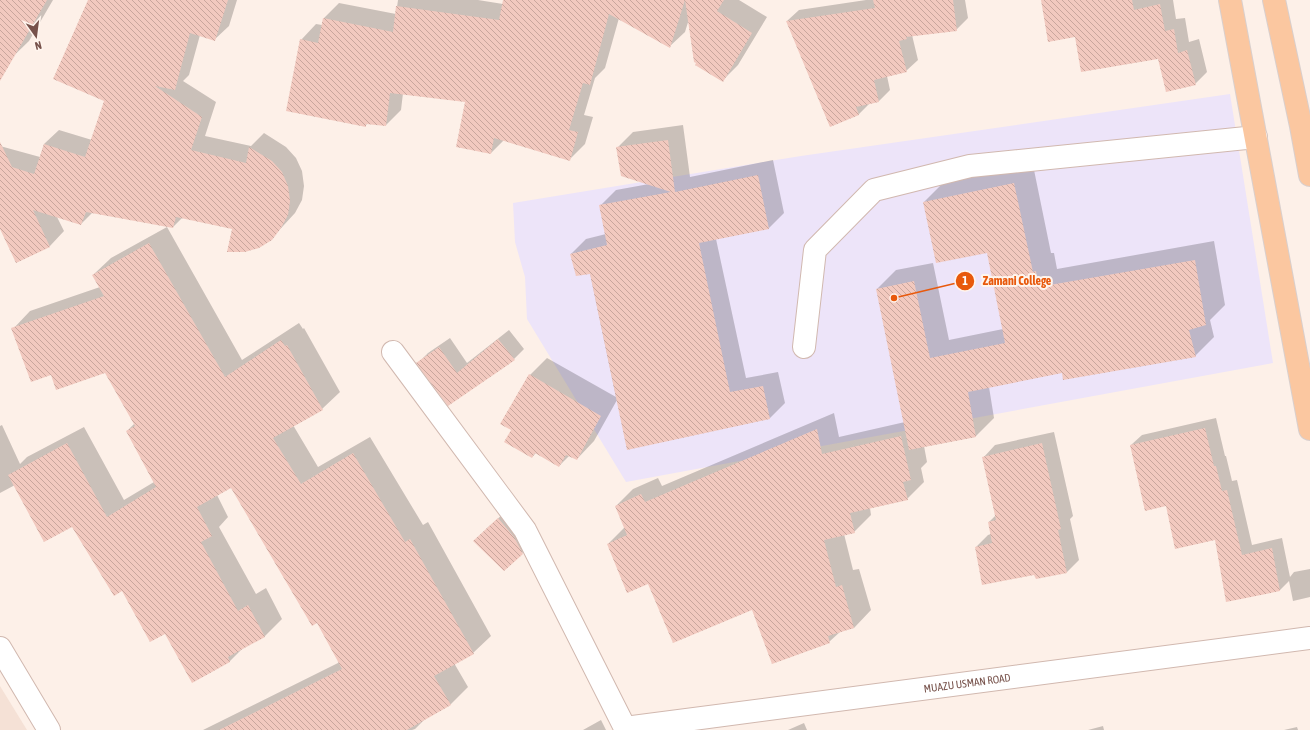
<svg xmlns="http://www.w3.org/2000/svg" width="1310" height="730" viewBox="0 0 1310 730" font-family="'Asap Condensed',sans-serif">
	<defs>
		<pattern id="building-back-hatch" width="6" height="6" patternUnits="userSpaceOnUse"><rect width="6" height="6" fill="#f2c9bf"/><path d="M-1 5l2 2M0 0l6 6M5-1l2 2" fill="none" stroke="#c9a69d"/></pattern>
	</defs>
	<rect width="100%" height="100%" fill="#fdf0e8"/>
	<polygon fill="#f5e1d6" points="0,686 27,730 0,730"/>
	<polygon fill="#ede4f9" points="1230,94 1273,363 626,482 527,319 525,277 515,242 513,203 801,156"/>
	<g fill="#0003">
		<polygon points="0,0 53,0 29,41 0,69"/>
		<polygon points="89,0 237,0 229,26 214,40 200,35 189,75 183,81 216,102 205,136 251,146 264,133 286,147 296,158 302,171 304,186 302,200 295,213 271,239 233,228 183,217 173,227 93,212 81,224 57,217 64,231 50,246 17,262 0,227 0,146 40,157 44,144 59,130 92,140 106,100"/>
		<polygon points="398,0 478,0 503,4 504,0 739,0 767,17 738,65 723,80 689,19 685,32 669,47 619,18 605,68 595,78 584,115 593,117 585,144 569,160 504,140 491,153 466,101 403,93 401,110 386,125 368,123 365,126 301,40 316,24 322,25 324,18 339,3 396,14"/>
		<polygon points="866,0 965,0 968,18 956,30 912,35 918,60 906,71 887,76 890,90 879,101 870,103 859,114 830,126 787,21 799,10"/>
		<polygon points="1042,0 1173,0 1176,19 1185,18 1189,42 1199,39 1207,72 1195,84 1159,58 1076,36"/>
		<polygon points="683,125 690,177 773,160 784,213 769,228 716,239 746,378 778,372 785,403 770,418 617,400 594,441 577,459 570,455 559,466 536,453 532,457 513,430 530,375 547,358 616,397 590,273 571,254 586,239 606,234 600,206 616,190 649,184 618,147 633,132"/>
		<polygon points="1033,165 1051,253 1054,253 1057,269 1214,241 1225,305 1210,320 1214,337 1195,356 1062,372 989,387 994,418 975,437 924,446 927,462 921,468 924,482 907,499 870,508 871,515 854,532 844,534 853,570 859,569 871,610 854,628 841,631 829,642 753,608 648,582 608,544 625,527 616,506 633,489 658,478 662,486 834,413 839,437 905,422 877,289 896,270 933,263 949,340 1003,329 988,252 924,202 943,183"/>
		<polygon points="167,227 242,360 299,323 303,329 304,328 340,392 322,409 293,425 318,467 370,437 423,525 428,522 491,636 473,653 454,663 468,687 450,705 426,718 415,729 412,730 203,730 340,662 317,622 231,487 217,495 228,517 219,527 256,594 266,588 282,619 265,636 243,648 230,661 193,682 166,633 122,589 72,525 15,485 0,493 0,426 2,425 20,464 27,457 84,427 124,500 154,482 127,431 135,423 106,372 52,374 13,329 30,311 100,287 93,275 111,258"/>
		<polygon points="509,330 524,349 514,359 449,404 418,363 428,353 450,338 467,363"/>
		<polygon points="1216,418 1225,456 1226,456 1232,481 1237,480 1252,545 1282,538 1290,577 1294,572 1310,569 1310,597 1293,601 1289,581 1280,590 1227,601 1216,539 1166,505 1131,445 1142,435"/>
		<polygon points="1054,432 1073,516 1070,519 1079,560 1067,572 1034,574 976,547 988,535 991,534 989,522 996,515 983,458 995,445"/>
		<polygon points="511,507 534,541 522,553 486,529"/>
		<polygon points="601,720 606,730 583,730"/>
		<polygon points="804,723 807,730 788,730"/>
		<polygon points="1103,726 1104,730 1088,730"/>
		<polygon points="1297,727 1298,730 1284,730"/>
	</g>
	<g fill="url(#building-back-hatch)">
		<polygon points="0,0 47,0 0,81"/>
		<polygon points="88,0 228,0 215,41 190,33 175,90 155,86 202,117 191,150 246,163 249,147 272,161 282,172 288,186 290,201 288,215 281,228 272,240 259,248 245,252 227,252 232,229 176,217 173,228 86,212 81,225 33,210 50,247 16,263 0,229 0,142 12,167 34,174 44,144 85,157 104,101 53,79"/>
		<polygon points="503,0 685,0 670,48 609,14 590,85 583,83 569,130 578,132 570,161 494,138 491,154 456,147 465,102 390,93 386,126 366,124 366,127 286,111 300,39 318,43 323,18 393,32 396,6 499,20"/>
		<polygon points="685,0 724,0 717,11 752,33 723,82 695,65 696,63 694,62"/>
		<polygon points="873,0 953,0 957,31 906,37 907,39 899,41 907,72 874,80 879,102 856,107 859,115 830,127 786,21 875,8"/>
		<polygon points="1041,0 1132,0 1134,10 1160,4 1165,31 1174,29 1178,53 1187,50 1196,85 1166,92 1158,59 1081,72 1075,37 1048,42"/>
		<polygon points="668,140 675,192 758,175 769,229 699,243 730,392 763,386 770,419 627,450 590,274 576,276 570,254 607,245 599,205 671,192 621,176 616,147"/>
		<polygon points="1014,183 1033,272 1036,271 1038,287 1195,260 1206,325 1189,330 1196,357 1063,380 1062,373 968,392 976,437 909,450 876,289 914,281 930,358 1005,343 987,253 936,263 923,202"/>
		<polygon points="149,243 225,377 281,340 285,346 287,345 323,410 273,438 301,484 353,453 405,542 410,539 474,654 434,676 451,705 407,730 219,730 342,669 317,623 312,626 231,488 197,507 212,536 201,542 238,611 248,605 265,637 228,657 230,662 192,683 165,634 150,642 122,591 114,596 72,527 44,542 8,475 67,443 107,517 156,487 126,431 135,426 105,373 56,390 51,375 31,382 11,328 104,296 92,275"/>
		<polygon points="498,339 515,360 448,406 416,363 439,347 457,373"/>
		<polygon points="529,374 601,416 577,460 566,455 559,467 535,453 532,458 504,442 511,430 500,424"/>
		<polygon points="1205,428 1214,466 1216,466 1222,491 1227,490 1242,555 1272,548 1280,591 1226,602 1215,540 1175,549 1166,506 1145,511 1130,445"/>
		<polygon points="817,429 822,454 901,436 911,480 903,482 908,500 850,513 855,533 824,540 836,587 842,585 854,628 828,636 830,643 772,664 752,610 673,643 648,584 627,593 607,544 627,535 615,506 641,494 645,502"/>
		<polygon points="1042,443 1061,529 1058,530 1067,573 1036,579 1034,575 982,585 975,547 992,543 988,522 996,520 982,457"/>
		<polygon points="498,518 514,537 523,554 504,571 473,541"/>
	</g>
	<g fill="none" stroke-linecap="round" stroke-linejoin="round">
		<defs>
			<g id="minor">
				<polyline points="804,347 815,250 874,190 970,166 1256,137"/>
				<polyline points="393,352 525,530 626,730"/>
				<polyline points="0,648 49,730"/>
				<path id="s1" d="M625,728L1310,638"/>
			</g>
			<g id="major">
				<polyline points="1230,0 1310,429"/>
				<polyline points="1274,0 1301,126 1310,175"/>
			</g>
		</defs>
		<use href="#minor" stroke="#d1b8af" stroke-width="24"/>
		<use href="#major" stroke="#d9cfcd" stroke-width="24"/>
		<use href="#minor" stroke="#fff" stroke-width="22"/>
		<use href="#major" stroke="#fbc7a0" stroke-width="22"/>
	</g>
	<g text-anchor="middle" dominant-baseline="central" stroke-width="4" stroke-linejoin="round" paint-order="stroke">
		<g font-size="11" fill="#77524b" stroke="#fff5ee">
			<text stroke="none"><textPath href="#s1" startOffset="345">MUAZU USMAN ROAD</textPath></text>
		</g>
	</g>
	<path fill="none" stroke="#e8590c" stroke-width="1.5" d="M894 298L965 281"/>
	<g fill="#e8590c" stroke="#fff5ee" stroke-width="1.5">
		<circle cx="894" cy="298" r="4"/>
		<circle cx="965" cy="281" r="10"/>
	</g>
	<g font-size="12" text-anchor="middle" font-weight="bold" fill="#fff">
		<text x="965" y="285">1</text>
	</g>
	<g font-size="12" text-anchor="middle" font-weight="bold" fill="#e8590c" stroke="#fff5ee" stroke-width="4" stroke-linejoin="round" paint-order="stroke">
		<text x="1017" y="285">Zamani College</text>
	</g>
	<g transform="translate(36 36) rotate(166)" stroke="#fff5ee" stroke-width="3" paint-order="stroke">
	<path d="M0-3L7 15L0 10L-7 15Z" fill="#77524b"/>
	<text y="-6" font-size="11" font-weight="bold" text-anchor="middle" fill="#77524b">N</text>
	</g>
</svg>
